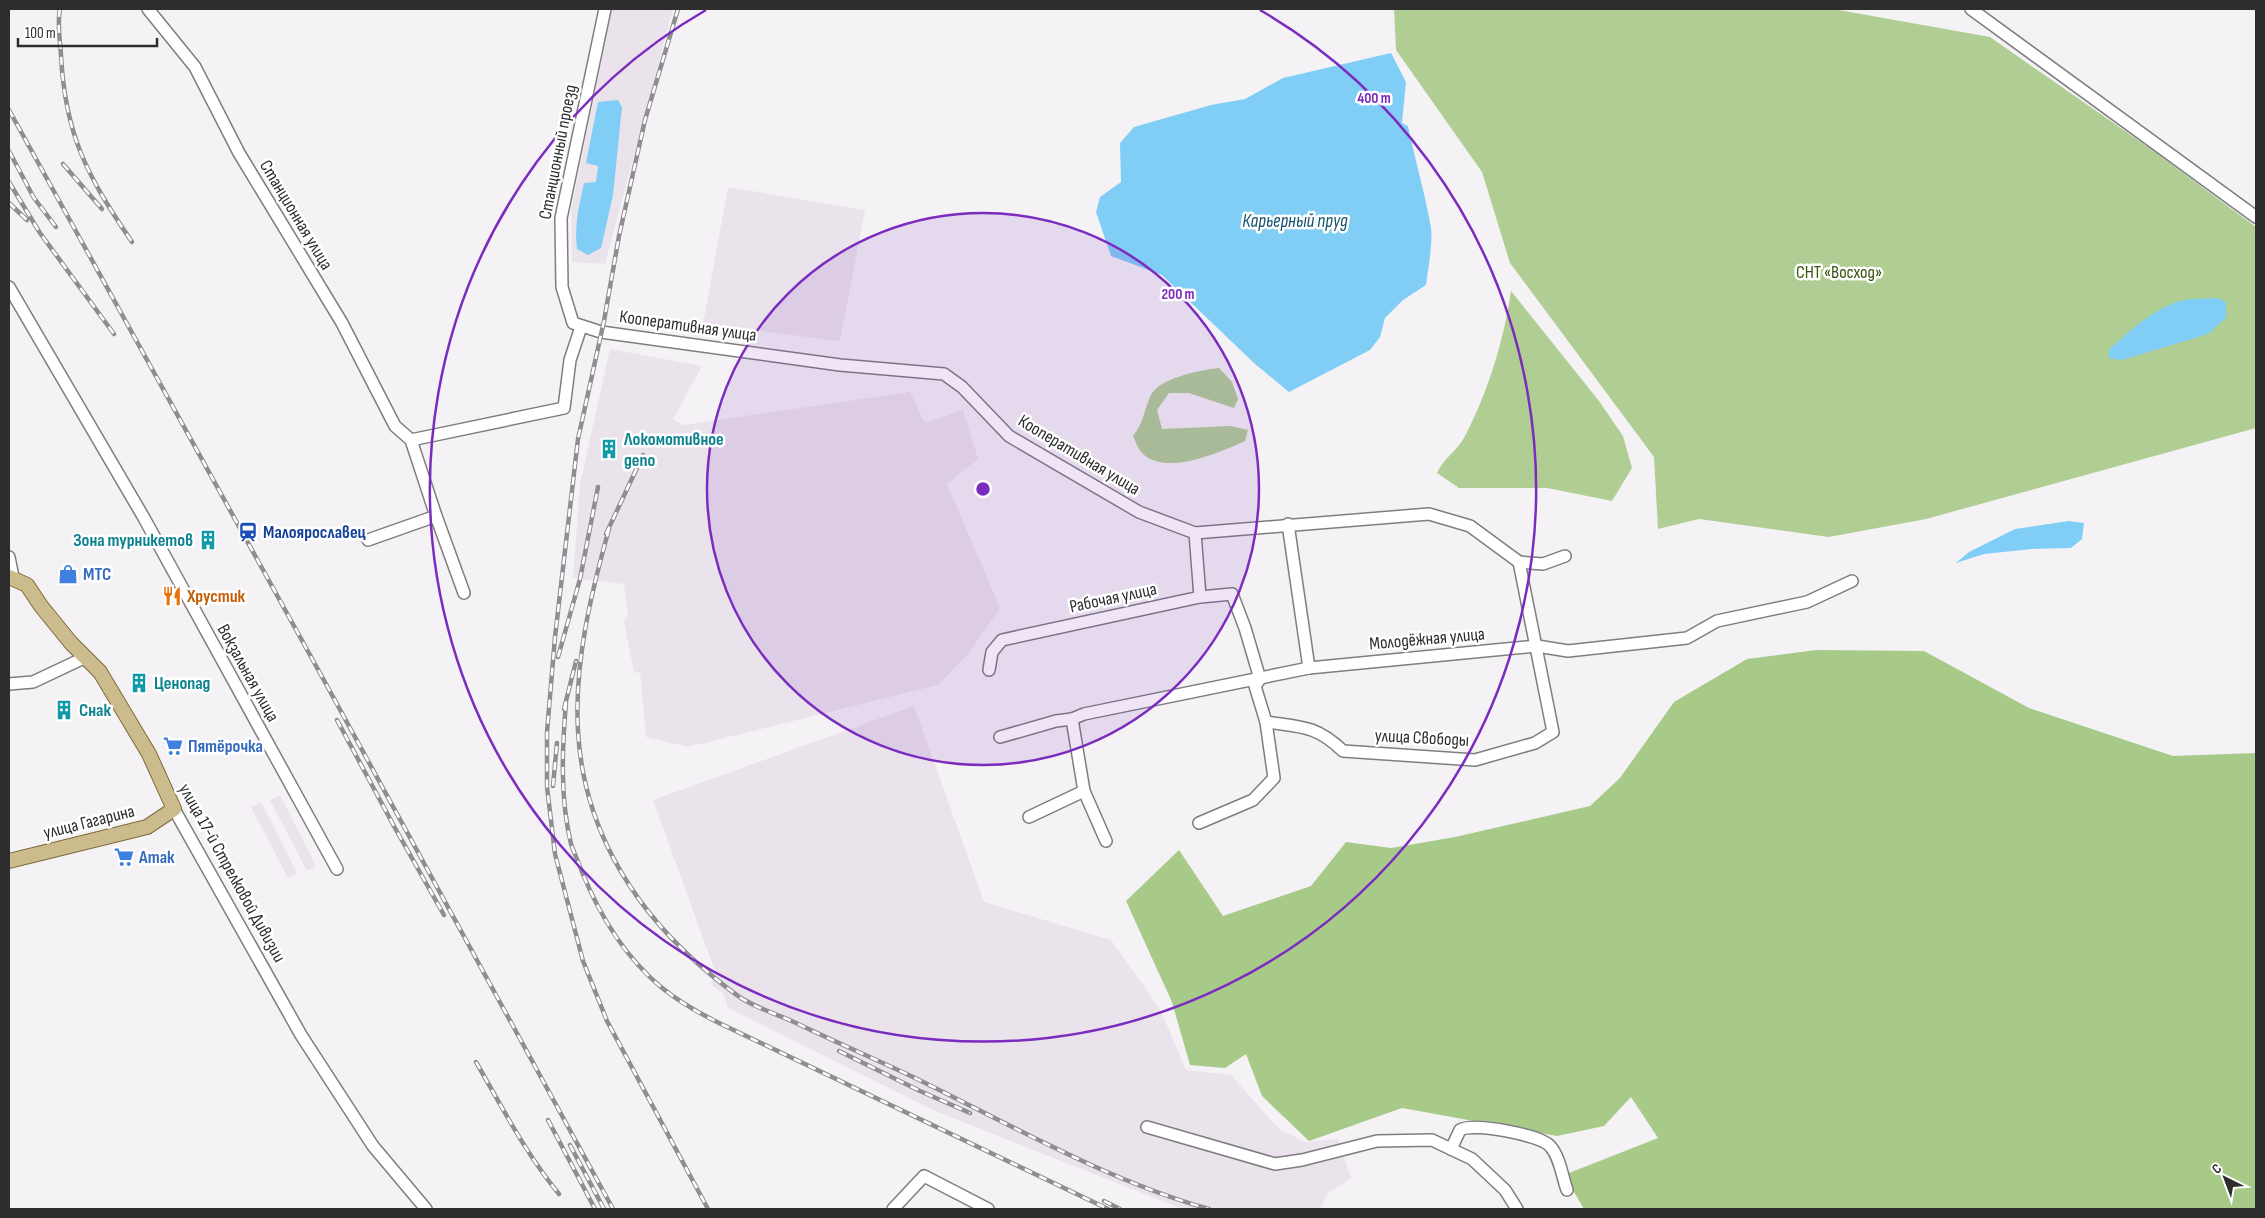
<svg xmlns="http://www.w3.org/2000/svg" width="2265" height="1218" viewBox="0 0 2265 1218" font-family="'Sofia Sans Condensed',sans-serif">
	<rect width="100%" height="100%" fill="#f4f2f5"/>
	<g fill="#eae3ec">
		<polygon points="612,9 673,9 605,264 572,262 571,211"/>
		<polygon points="728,187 865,210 840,341 703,324"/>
		<polygon points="610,349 702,366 673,419 683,425 910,392 925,423 963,410 978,459 947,484 1000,608 968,654 938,685 688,747 646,737 640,672 634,673 624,621 628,612 624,584 573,578 580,484"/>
		<polygon points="914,706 984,902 1111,940 1160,1009 1186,1070 1231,1075 1279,1129 1305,1142 1338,1139 1351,1178 1327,1194 1320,1209 1182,1209 933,1110 728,1008 723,993 710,984 716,974 653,800"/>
		<polygon points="280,795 316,866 307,871 270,800"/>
		<polygon points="261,802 297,873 288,878 251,807"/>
	</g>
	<g fill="#b0ce94">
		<polygon points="1394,9 1833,9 1990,37 2148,147 2256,227 2256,428 1926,519 1829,537 1699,519 1658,529 1654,457 1510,263 1482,172 1396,50"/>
		<path d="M1511,291L1599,401L1623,436L1632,468L1612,501L1547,488H1459L1437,473C1443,459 1458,450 1465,436C1488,392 1504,340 1511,291Z"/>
		<path d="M1219,368L1232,382L1238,399L1234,408L1189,393H1169L1157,410L1162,429L1231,426L1248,430L1245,441C1220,452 1166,477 1142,453C1138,449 1135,440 1133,436C1143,424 1144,411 1150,397C1157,378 1201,370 1219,368Z"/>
	</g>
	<polygon fill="#a8ca89" points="1816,650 1924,651 2029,708 2173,756 2256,753 2256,1209 1584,1209 1564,1175 1658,1138 1631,1097 1604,1126 1557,1136 1402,1108 1309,1141 1262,1096 1246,1054 1225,1068 1190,1065 1172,1002 1126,901 1179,850 1223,916 1311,886 1346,842 1391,848 1455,837 1590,806 1620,778 1674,702 1747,659"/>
	<g fill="#80cdf6">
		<path d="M1391,53L1406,82L1402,123L1408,126C1415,160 1425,193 1431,228C1433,243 1428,269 1426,285L1403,300L1385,318L1380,337L1370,350L1289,392L1254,363L1162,275L1111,256L1096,212L1100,197L1121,182L1120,143L1134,127L1211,105L1245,99L1283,78Z"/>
		<path d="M618,100L622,107L613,195L601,248L588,255L577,249C574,226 579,206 584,183L596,182L598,166L586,163L598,102Z"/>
		<path d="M2217,298L2226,302V318L2208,334L2122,360L2109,358V350C2128,332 2151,311 2177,302C2188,298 2204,299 2217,298Z"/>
		<polygon points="2069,521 2084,523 2082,539 2071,548 2032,549 1984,554 1956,563 1969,552 2015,529"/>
	</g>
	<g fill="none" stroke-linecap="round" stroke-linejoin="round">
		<defs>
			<g id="minor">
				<polyline points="148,9 195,67 239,153 342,323 395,426 411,440 436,516 368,540"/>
				<polyline points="605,9 561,218 562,287 573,323 601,332 840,365 944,374 962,387 1009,436 1139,512 1195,533 1429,514 1470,526 1519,562 1543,564 1565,556"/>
				<polyline points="1971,9 2256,217"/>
				<polyline points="9,287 144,518 337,869"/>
				<polyline points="411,440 564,408 570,360 581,327"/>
				<polyline points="436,516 464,593"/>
				<polyline points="1288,524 1309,668"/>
				<polyline points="1195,533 1200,597"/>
				<polyline points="9,557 13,577"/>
				<polyline points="989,670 992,652 1002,640 1200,597 1232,594 1245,628 1260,679 1255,686 1266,722 1274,778 1253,800 1199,823"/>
				<polyline points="9,684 33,682 86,657"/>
				<polyline points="1072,719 1084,791 1106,841"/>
				<path d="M1266,722C1301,727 1316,725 1343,751L1475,760L1535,743L1553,732L1519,562"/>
				<polyline points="1000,737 1056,721 1072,719 1084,714 1309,668 1537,646 1568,651 1687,638 1717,621 1807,602 1852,581"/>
				<polyline points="174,809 301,1035 373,1146 426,1209"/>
				<polyline points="1029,817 1084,791"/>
				<polyline points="1147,1127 1275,1164 1302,1160 1377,1141 1432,1140 1472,1159 1505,1190 1517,1209"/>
				<path d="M1451,1149L1460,1130C1473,1122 1540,1135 1550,1146C1560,1157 1562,1176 1567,1190"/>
				<polyline points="893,1209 924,1176 988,1209"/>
			</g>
			<polyline id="major" points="9,577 27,585 41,606 71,643 100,672 149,754 174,809 147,827 9,861"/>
		</defs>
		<use href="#minor" stroke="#7f7d80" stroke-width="14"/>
		<use href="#major" stroke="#7e6b3a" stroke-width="16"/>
		<use href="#minor" stroke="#fff" stroke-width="11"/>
		<use href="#major" stroke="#cbbb8d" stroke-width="14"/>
		<defs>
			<g id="rail">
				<path d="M60,9C57,23 60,40 61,55C65,136 88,177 132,242"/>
				<polyline points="678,9 645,120 619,236 604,321 578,439 555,637 547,732 547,787 555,854 583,961 607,1021 708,1209"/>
				<polyline points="9,110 326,684 613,1209"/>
				<polyline points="9,151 34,198 56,227"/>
				<polyline points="63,164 102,209"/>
				<polyline points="9,182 40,233 114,334"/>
				<polyline points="9,203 27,220"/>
				<path d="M609,529C591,593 574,664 578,731C583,823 628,901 696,962C711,975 725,987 741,998C757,1008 776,1014 794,1022C833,1041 873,1058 913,1077C1007,1123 1108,1181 1209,1209"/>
				<polyline points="606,534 643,455"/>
				<polyline points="558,657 580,579 598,487"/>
				<path d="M566,703C562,750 560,798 571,844C574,853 579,863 582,872C600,916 625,957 661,987C679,1002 699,1013 719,1023L1108,1209"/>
				<polyline points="564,709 576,661"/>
				<polyline points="337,720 395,828 444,915"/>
				<polyline points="553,786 557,743"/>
				<polyline points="839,1051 920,1091 970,1113"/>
				<path d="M476,1062C502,1107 526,1154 559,1194"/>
				<polyline points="548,1120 595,1209"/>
				<polyline points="570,1145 604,1209"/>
				<polyline points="1104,1201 1120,1209"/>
			</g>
		</defs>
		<use href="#rail" stroke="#8e8d8f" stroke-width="4.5"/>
		<use href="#rail" stroke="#fff" stroke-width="2.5" stroke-dasharray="8" stroke-linecap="butt"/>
	</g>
	<circle cx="983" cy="489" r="276" fill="#7b2cbf" fill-opacity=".12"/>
	<g fill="none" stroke="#7b2cbf" stroke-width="2.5">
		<circle cx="983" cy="489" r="276"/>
		<path d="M1260 10A553 553 0 1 1 706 10"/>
	</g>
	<defs>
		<symbol id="building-bare" viewBox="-9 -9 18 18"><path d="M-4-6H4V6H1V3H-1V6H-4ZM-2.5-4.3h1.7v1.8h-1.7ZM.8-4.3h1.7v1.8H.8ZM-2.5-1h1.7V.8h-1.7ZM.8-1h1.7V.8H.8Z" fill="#0f9aa8" stroke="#fff" stroke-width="2.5" paint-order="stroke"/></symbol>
		<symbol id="station-bare" viewBox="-9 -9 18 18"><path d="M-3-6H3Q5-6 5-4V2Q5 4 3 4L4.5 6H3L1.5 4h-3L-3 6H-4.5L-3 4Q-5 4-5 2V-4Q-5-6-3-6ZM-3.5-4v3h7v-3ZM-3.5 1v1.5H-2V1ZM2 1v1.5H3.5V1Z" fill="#1a4fb4" stroke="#fff" stroke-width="2.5" paint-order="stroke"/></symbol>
		<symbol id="shop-bare" viewBox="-9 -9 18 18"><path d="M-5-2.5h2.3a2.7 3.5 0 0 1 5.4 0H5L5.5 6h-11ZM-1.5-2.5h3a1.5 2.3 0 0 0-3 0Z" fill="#3f7fe0" stroke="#fff" stroke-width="2.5" paint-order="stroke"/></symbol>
		<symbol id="restaurant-bare" viewBox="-9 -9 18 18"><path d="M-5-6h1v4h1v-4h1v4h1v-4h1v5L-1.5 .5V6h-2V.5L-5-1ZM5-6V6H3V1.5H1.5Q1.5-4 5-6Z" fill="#e8710a" stroke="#fff" stroke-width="2.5" paint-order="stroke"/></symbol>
		<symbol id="supermarket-bare" viewBox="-9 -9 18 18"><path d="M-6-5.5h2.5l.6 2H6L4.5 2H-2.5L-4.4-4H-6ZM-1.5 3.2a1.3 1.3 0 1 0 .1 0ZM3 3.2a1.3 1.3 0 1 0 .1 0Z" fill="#3f7fe0" stroke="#fff" stroke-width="2.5" paint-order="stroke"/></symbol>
	</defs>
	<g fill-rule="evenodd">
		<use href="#building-bare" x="595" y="435" width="28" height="28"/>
		<use href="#station-bare" x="234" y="518" width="28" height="28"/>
		<use href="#building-bare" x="194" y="526" width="28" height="28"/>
		<use href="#shop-bare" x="54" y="560" width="28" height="28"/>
		<use href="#restaurant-bare" x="158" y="582" width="28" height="28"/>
		<use href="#building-bare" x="125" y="669" width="28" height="28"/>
		<use href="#building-bare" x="50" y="696" width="28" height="28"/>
		<use href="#supermarket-bare" x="159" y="732" width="28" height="28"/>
		<use href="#supermarket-bare" x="110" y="843" width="28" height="28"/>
	</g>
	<g text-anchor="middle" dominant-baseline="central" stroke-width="5" stroke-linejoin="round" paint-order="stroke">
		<g font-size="18" fill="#2d2d2e" stroke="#fff">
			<text transform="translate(558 152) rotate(-79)">Станционный проезд</text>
			<text transform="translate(296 215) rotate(59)">Станционная улица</text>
			<text transform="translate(688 326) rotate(8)">Кооперативная улица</text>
			<text transform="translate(1079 455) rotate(31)">Кооперативная улица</text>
			<text transform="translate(1113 598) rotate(-12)">Рабочая улица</text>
			<text transform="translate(1427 639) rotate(-5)">Молодёжная улица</text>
			<text transform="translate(248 673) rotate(61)">Вокзальная улица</text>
			<text transform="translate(1422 738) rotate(3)">улица Свободы</text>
			<text transform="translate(89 822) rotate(-14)">улица Гагарина</text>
			<text transform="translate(232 873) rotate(61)">улица 17-й Стрелковой Дивизии</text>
		</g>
		<g font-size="18" fill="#36530d" stroke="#fff">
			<text x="1839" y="272">СНТ «Восход»</text>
		</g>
		<g font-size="18" font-weight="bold" fill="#0d838f" stroke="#fff" text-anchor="start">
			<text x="624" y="439">Локомотивное<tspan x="624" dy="21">депо</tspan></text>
			<text x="193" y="540" text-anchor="end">Зона турникетов</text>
			<text x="154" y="683">Ценопад</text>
			<text x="79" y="710">Снак</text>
		</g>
		<g font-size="18" font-weight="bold" fill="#164399" stroke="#fff" text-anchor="start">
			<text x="263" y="532">Малоярославец</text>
		</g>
		<g font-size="18" font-weight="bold" fill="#366cbe" stroke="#fff" text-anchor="start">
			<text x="83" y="574">МТС</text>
			<text x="188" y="746">Пятёрочка</text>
			<text x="139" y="857">Атак</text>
		</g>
		<g font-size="18" font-weight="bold" fill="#c56008" stroke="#fff" text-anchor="start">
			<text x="187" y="596">Хрустик</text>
		</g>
		<g font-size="19" font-style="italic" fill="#16536f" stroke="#fff">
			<text x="1295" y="221">Карьерный пруд</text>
		</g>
	</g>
	<circle cx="983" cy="489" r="8" fill="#7b2cbf" stroke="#fff" stroke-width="2.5"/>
	<g font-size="15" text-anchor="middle" font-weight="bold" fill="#7b2cbf" stroke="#fff" stroke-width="5" stroke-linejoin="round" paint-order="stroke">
		<text x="1374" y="103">400 m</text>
		<text x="1178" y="299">200 m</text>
	</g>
	<rect width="2265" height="1218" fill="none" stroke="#2d2d2e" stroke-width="20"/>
	<g transform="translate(2225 1178) rotate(318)" stroke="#ffffff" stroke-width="4" paint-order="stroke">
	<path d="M0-4L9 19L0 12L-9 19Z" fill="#2d2d2e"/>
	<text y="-8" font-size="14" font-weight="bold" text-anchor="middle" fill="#2d2d2e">С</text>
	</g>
	<path d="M18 38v8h139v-8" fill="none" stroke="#2d2d2e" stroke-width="2.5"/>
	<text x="25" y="38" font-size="15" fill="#2d2d2e" stroke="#ffffff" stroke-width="4" paint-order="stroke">100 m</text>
</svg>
